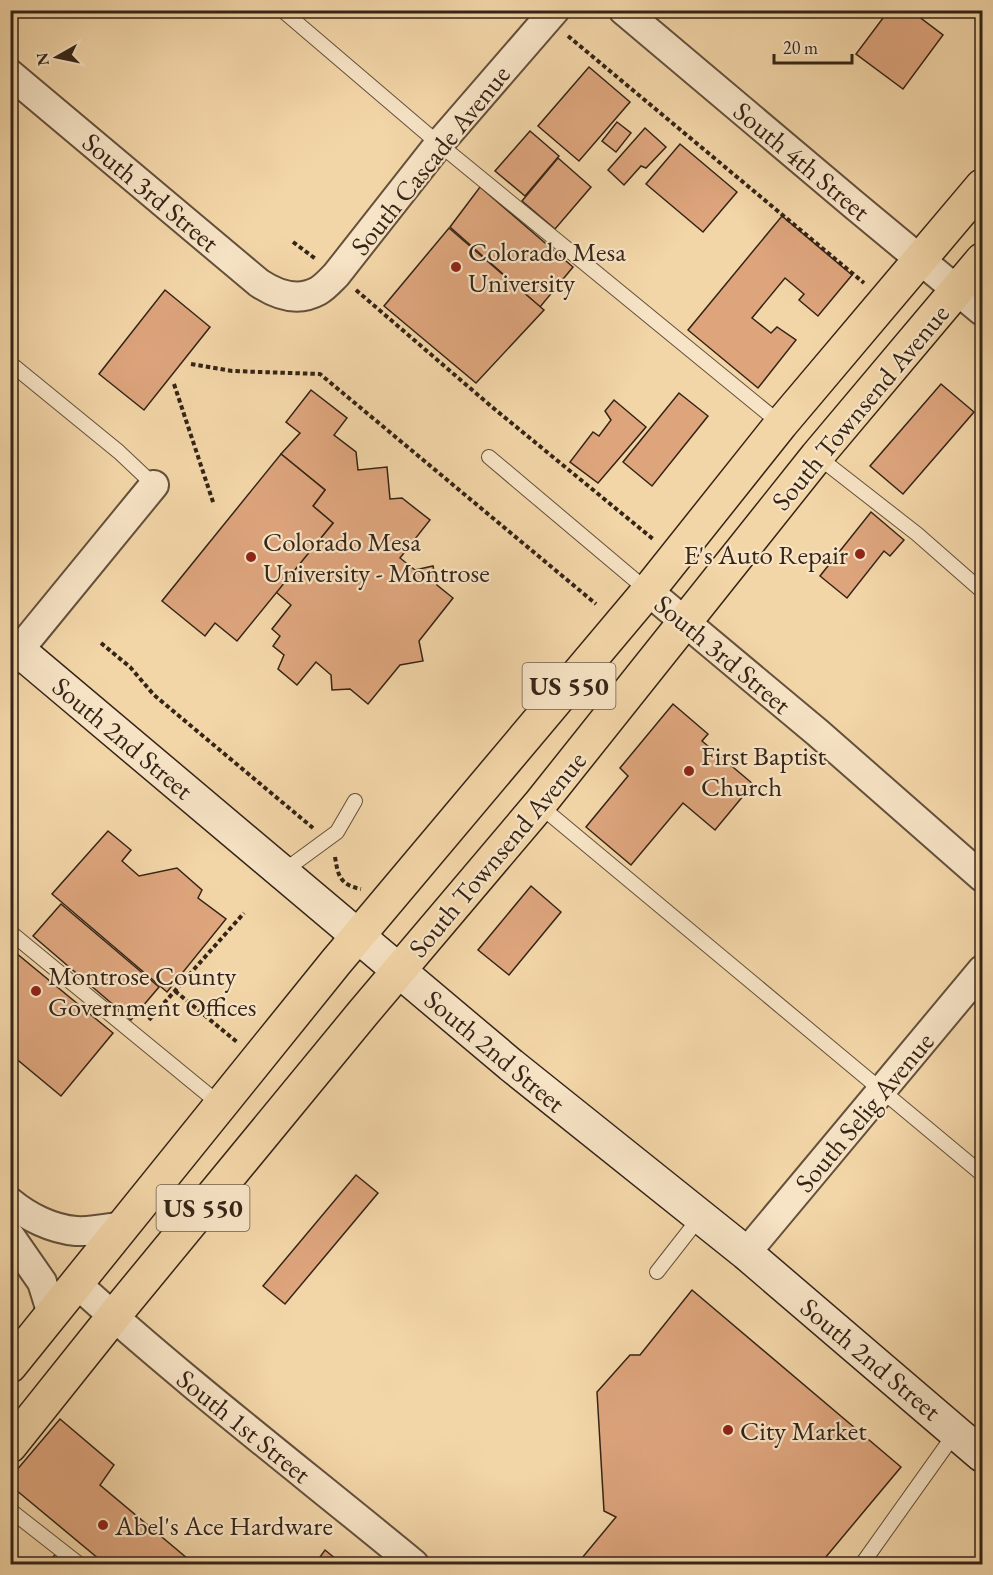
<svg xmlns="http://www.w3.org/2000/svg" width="993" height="1575" viewBox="0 0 993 1575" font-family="'EB Garamond',serif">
	<rect width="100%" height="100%" fill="#f3d6a8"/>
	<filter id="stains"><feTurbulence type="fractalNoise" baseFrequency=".00333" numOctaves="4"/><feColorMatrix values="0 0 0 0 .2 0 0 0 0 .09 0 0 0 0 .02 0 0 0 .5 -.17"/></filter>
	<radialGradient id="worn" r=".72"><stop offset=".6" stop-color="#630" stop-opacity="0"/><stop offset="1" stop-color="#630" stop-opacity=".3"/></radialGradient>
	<g fill="#dea57d" stroke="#352417" stroke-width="1.5">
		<polygon points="889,10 910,10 943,35 903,89 856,54"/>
		<polygon points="589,67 630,102 579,161 538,126"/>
		<polygon points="617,122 631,133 616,152 602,141"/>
		<polygon points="645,128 666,147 646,168 641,166 624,185 608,170"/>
		<polygon points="530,131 559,156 525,196 495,171"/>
		<polygon points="680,144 737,192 703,232 646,184"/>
		<polygon points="558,158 591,187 555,229 522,201"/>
		<polygon points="480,187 573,267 540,307 450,227"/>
		<polygon points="782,216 852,275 818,316 799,300 804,294 785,278 752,318 771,333 777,327 796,340 758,388 688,330"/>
		<polygon points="449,228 544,310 476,383 384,306"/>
		<polygon points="165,290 210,327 144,410 99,374"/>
		<polygon points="941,384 974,412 903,494 870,466"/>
		<polygon points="311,390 347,418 334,435 356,452 358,470 387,467 390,499 402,498 430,520 400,558 415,570 433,566 437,585 453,598 419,641 423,661 400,665 368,704 350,689 332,690 331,675 316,662 297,685 278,669 284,655 273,646 280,636 272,629 291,605 276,592 333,523 313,506 325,490 281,454 300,433 286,422"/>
		<polygon points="679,393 708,416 652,486 623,462"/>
		<polygon points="614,400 646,427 598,483 570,462 593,432 599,436 611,420 605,411"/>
		<polygon points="281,454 325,490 313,506 333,523 237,641 215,623 205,636 162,601"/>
		<polygon points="871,512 904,540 890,556 884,551 847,598 820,576"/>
		<polygon points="673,704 708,734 702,741 753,784 715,830 683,803 631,865 586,827 628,776 620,768"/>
		<polygon points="108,831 131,850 122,861 139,876 177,868 202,890 198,898 226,919 167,992 52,894"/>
		<polygon points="531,886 561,912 509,975 478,950"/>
		<polygon points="61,904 159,987 131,1020 33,936"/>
		<polygon points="10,948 113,1033 61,1096 14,1057 10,1060"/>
		<polygon points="356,1175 378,1193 285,1304 263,1286"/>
		<polygon points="692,1290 901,1467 820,1564 577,1564 616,1517 604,1511 597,1392 630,1355 640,1355"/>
		<polygon points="60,1419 114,1465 100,1485 194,1564 105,1564 10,1485 10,1478"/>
		<polygon points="59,1550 76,1564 47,1564"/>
		<polygon points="325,1550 342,1564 315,1564"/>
	</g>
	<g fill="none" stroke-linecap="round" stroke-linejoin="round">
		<defs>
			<g id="lane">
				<polyline points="282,10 439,144 781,424"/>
				<polyline points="979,10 982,13"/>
				<polyline points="10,363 119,452 154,485"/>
				<polyline points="817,456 917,534 982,591"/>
				<polyline points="489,457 648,591"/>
				<polyline points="539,805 982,1174"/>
				<polyline points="281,873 337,832 355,801"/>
				<polyline points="10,932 222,1106"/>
				<polyline points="657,1272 700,1217"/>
				<polyline points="10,1510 79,1564"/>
				<polyline points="862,1564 956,1432"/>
			</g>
			<g id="street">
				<polyline points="623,10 853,204 982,311"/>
				<path d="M10,74L259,283C277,295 298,302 318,291C325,287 331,280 336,275L439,144L555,10"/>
				<polyline points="648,591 818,733 982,877"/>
				<polyline points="10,661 154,485"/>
				<path d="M10,1202C28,1217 52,1229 76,1231C92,1232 109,1228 124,1226"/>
				<polyline points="10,1236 42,1282 52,1314"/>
				<polyline points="746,1253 982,970"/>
				<path d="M76,1283C185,1382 301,1471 414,1564"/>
			</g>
			<polyline id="secondary" points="10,643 511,1065 746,1253 982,1455"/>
			<g id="highway">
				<polyline points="10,1366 336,962 648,591 781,424 982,186"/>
				<polyline points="10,1446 113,1317 363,1013 539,805 817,456 982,260"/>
			</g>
		</defs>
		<use href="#lane" stroke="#64503b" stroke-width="16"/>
		<use href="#street" stroke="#64503b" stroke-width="32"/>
		<use href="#secondary" stroke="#352417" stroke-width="36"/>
		<use href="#highway" stroke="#352417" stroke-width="36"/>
		<g stroke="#352417" stroke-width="4" stroke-dasharray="4.5 3" stroke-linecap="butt">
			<polyline points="568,36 864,283"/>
			<polyline points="293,242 317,260"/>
			<polyline points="356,290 492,407 653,539"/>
			<polyline points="191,364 232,371 320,374 596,604"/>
			<polyline points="174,384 214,505"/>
			<polyline points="101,643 130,667 154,695 313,828"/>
			<path d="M335,857C338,876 340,885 361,889"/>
			<polyline points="175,991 237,1042"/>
			<polyline points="149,1020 244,913"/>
		</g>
		<use href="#lane" stroke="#f7e4c6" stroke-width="14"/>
		<use href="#street" stroke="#f7e4c6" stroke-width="28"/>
		<use href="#secondary" stroke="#f7e4c6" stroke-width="33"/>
		<use href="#highway" stroke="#f3d6a8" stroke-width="33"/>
	</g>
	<g fill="#8f2418" stroke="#f7e4c6" stroke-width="2">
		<circle cx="456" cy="267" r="6"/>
		<circle cx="860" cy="554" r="6"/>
		<circle cx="251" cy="557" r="6"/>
		<circle cx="689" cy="771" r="6"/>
		<circle cx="36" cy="991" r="6"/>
		<circle cx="728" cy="1430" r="6"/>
		<circle cx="103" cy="1525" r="6"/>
	</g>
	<g text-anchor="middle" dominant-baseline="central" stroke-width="4.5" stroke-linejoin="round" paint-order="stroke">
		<g fill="#f7e4c6" stroke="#6f5e4c" stroke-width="1.5">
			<rect x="522.5" y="663" width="93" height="46" rx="4.5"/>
			<rect x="156.5" y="1185" width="93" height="46" rx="4.5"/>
		</g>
		<g font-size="26" font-weight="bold" fill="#352417">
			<text x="569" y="686">US 550</text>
			<text x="203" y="1208">US 550</text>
		</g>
		<g font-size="27" fill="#352417" stroke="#f7e4c6">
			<text transform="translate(430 160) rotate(-51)">South Cascade Avenue</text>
			<text transform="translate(802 161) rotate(40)">South 4th Street</text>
			<text transform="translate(151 192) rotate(40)">South 3rd Street</text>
			<text transform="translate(860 407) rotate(-50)">South Townsend Avenue</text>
			<text transform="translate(723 654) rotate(40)">South 3rd Street</text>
			<text transform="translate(123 738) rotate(40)">South 2nd Street</text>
			<text transform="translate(497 854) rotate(-50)">South Townsend Avenue</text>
			<text transform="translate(495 1051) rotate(40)">South 2nd Street</text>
			<text transform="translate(864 1112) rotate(-50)">South Selig Avenue</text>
			<text transform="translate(871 1359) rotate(40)">South 2nd Street</text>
			<text transform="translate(244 1426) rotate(39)">South 1st Street</text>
		</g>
		<g font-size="27" fill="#352417" stroke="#f7e4c6" text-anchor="start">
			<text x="468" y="251">Colorado Mesa<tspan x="468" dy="31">University</tspan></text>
			<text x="263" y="541">Colorado Mesa<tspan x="263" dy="31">University - Montrose</tspan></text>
			<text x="848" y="554" text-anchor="end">E's Auto Repair</text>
			<text x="701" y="755">First Baptist<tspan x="701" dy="31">Church</tspan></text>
			<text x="48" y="975">Montrose County<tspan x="48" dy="31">Government Offices</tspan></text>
			<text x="740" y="1430">City Market</text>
			<text x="115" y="1525">Abel's Ace Hardware</text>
		</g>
	</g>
	<rect width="993" height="1575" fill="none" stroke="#f3d6a8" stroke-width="36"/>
	<rect x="12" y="12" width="969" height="1551" fill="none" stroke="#352417" stroke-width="3"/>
	<rect x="18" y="18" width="957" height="1539" fill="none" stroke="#352417" stroke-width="1.5"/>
	<g transform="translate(57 57) rotate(261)" stroke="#f7e4c6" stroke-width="4.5" paint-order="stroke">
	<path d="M0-4.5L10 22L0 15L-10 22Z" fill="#352417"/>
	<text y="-9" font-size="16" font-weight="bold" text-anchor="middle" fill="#352417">N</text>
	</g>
	<path d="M774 54v9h78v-9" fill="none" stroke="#352417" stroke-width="3"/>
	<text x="783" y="54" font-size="18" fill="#352417" stroke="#f7e4c6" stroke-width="4.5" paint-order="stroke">20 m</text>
	<rect width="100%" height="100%" filter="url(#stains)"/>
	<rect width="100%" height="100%" fill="url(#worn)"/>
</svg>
